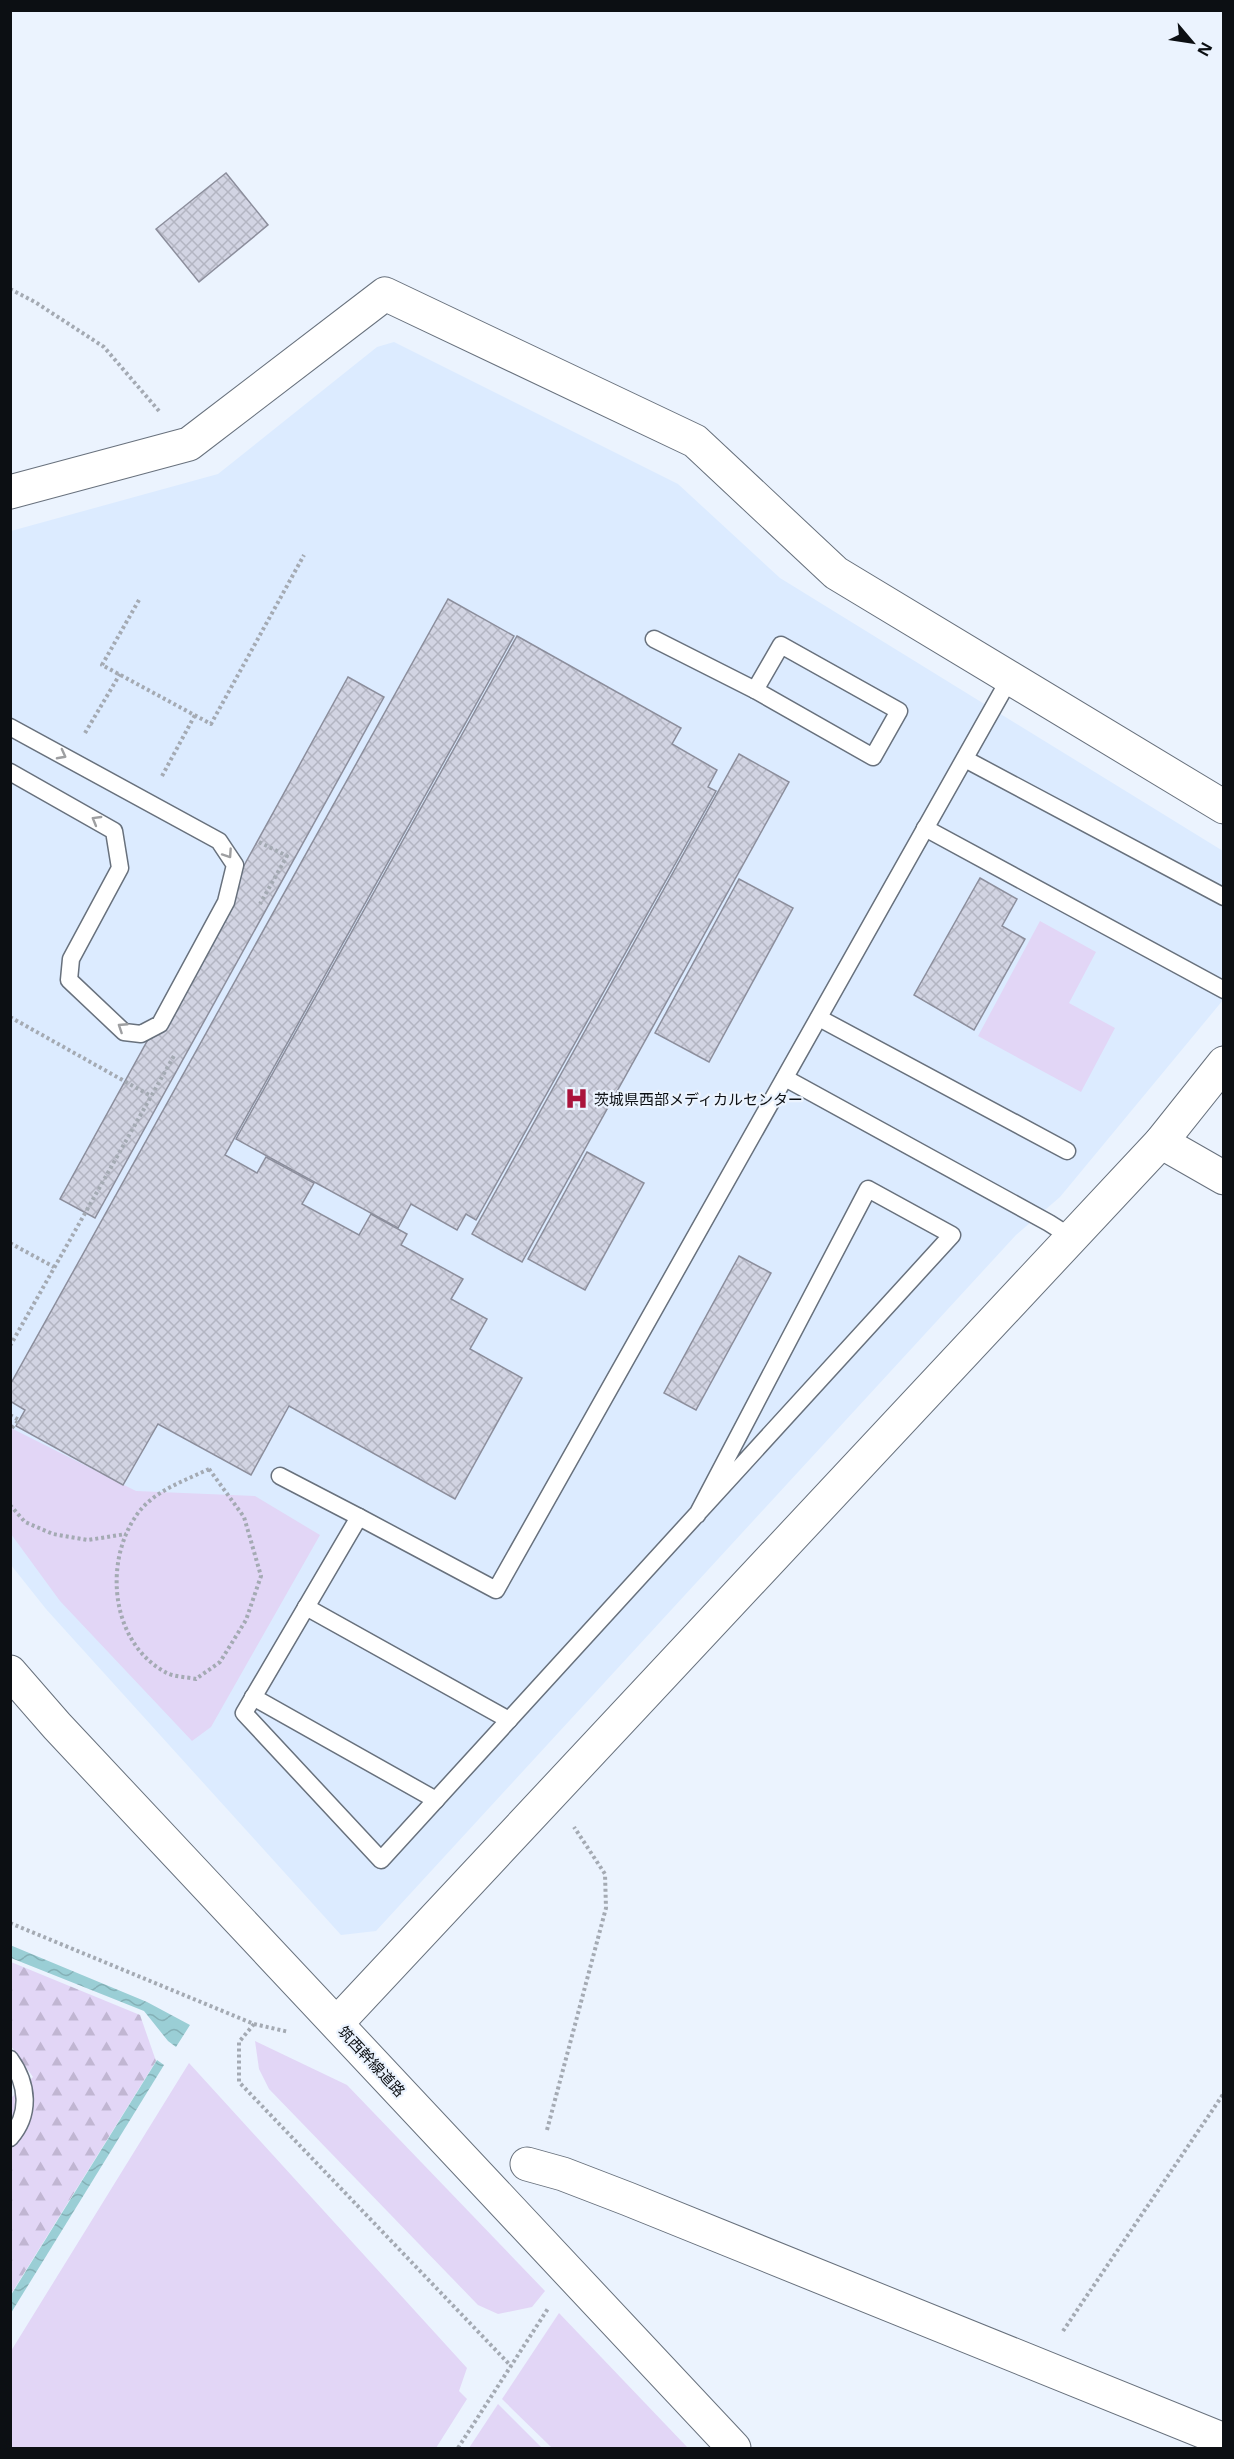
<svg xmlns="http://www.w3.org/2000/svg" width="1234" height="2459" viewBox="0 0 1234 2459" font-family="'Open Sans','Noto Sans JP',sans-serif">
	<defs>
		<pattern id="forest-firs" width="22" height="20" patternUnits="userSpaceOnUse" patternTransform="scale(1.5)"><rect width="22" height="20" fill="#e2d6f6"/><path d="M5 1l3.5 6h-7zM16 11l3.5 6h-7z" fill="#c1b6d2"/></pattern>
		<pattern id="water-waves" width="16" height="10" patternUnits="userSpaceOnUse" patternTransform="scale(1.5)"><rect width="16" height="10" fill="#9aced5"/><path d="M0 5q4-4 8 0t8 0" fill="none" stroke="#84b0b6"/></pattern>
		<pattern id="building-cross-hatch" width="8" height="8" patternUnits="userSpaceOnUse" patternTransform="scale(1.5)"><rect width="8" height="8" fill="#d2d4e3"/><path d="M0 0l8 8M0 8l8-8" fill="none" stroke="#b3b5c2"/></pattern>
	</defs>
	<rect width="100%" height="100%" fill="#ebf3fe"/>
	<polygon fill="#dcebff" points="394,342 678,484 780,578 1223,851 1223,1000 1060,1197 1016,1235 376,1931 341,1935 46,1609 11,1565 11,531 218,474 377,347"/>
	<g fill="#e2d6f6">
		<polygon points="1040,921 1096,952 1069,1003 1115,1028 1081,1092 978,1036"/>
		<polygon points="11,1428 136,1491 255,1496 320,1535 211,1727 192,1741 60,1601 11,1534"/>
		<polygon points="255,2041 347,2085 545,2291 532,2307 498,2314 478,2305 269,2089 259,2069"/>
		<polygon points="189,2063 467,2368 459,2391 467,2399 436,2448 11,2448 11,2351"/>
		<polygon points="559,2313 688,2448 552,2448 502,2399"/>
		<polygon points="498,2404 542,2448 469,2448"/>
	</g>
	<polygon fill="url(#forest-firs)" points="11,1962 140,2015 156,2061 11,2294 11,2098 33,2077 11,2046"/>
	<g fill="url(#water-waves)">
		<polygon points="10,1945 147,2002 190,2025 176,2047 168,2041 144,2011 11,1958"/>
		<polygon points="157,2060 164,2065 11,2313 11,2295"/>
	</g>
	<g fill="url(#building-cross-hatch)" stroke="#8c8e9c" stroke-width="1.5">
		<polygon points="226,173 268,225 199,282 156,229"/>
		<polygon points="448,599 514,636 225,1155 257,1173 266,1157 314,1183 302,1204 359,1235 371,1214 407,1234 401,1245 463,1279 451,1299 487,1319 470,1349 522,1378 455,1499 289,1406 251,1475 158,1424 123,1485 16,1426 25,1410 10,1401 10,1385"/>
		<polygon points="517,636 681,728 672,744 717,770 708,787 716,791 476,1220 466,1214 457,1230 411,1204 398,1228 236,1139"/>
		<polygon points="348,677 384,697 95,1218 60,1199"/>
		<polygon points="739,754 789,782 522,1262 472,1234"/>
		<polygon points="980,878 1017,899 1002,926 1025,939 974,1030 914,995"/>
		<polygon points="739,879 793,908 709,1062 655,1033"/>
		<polygon points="587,1152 644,1183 585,1290 528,1259"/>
		<polygon points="739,1256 771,1273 696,1410 664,1393"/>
	</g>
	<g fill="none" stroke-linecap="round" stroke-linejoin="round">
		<defs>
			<g id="lane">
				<polyline points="654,639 755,690"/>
				<polygon points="781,645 899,711 873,757 755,690"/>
				<polyline points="10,727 219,841 235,865 226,902 160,1024 141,1034 124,1032 69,980 71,959 120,868 114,831 10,772"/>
				<polyline points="965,759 1224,897"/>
				<polyline points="925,828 1224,990"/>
				<polyline points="819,1018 1067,1151"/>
				<polyline points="785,1078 1049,1223 1071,1237"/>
				<polyline points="280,1476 359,1517"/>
				<polyline points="697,1515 868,1189 952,1235 381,1860 244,1713 359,1517 496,1590 1010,678"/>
				<polyline points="306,1607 509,1720"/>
				<polyline points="253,1697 436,1800"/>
				<path d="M10,2059C28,2084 31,2114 10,2138"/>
			</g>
			<polyline id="street" points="527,2164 563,2174 628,2199 1224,2440"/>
			<g id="secondary">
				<polyline points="10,492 189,444 385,294 695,441 836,573 1224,807"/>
				<polyline points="1161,1142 1224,1178"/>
				<polyline points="10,1672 57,1726 734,2448"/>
				<polyline points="337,2023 1161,1142 1224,1063"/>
			</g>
		</defs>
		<use href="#lane" stroke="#68717d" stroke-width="19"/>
		<use href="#street" stroke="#68717d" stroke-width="35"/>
		<use href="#secondary" stroke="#68717d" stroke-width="35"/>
		<g stroke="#a4aab3" stroke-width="4" stroke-dasharray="3 3" stroke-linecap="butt">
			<polyline points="10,289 35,302 104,347 159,411"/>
			<polyline points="139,600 102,665 211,724 304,555"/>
			<polyline points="85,733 120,674"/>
			<polyline points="162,776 195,715"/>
			<polyline points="259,842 287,856 260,904"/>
			<polyline points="10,1017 151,1096"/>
			<polyline points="10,1243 54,1267"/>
			<polyline points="10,1346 175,1054"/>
			<polyline points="10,1415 19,1420 10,1430"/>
			<path d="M209,1469L244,1517L261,1576L246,1620L220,1662L196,1679C187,1677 173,1677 165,1672C112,1643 104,1566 134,1519C150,1492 182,1482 209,1469Z"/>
			<polyline points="10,1505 25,1522 53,1534 88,1540 126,1534"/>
			<polyline points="10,1923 254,2024 289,2032"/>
			<polyline points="254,2024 239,2042 239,2082 511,2366"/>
			<polyline points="547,2130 606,1908 605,1874 574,1827"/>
			<polyline points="1063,2331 1224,2093"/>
			<polyline points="458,2448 549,2307"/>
		</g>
		<use href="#lane" stroke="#fff" stroke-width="16"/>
		<use href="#street" stroke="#fff" stroke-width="33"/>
		<use href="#secondary" stroke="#fff" stroke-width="33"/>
	</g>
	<defs><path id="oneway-chevron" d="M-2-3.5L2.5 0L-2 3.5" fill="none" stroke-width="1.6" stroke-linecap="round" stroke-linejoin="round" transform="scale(1.5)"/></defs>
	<g stroke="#9e9fa1">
		<use href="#oneway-chevron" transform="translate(62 755) rotate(28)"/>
		<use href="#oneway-chevron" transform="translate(96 820) rotate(-150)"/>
		<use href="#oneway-chevron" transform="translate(228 854) rotate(56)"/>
		<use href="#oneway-chevron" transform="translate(122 1027) rotate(-147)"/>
	</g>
	<defs>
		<symbol id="hospital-bare" viewBox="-9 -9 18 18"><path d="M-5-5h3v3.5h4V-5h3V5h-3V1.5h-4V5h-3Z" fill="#aa133b" stroke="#ebf3fe" stroke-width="2.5" paint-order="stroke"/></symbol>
	</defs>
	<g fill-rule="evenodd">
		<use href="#hospital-bare" x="560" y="1082" width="33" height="33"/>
	</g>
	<g text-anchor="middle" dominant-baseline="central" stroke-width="4.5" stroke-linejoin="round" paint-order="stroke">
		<g font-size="15" fill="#0c0f13" stroke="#ebf3fe" text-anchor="start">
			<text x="594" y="1099">茨城県西部メディカルセンター</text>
		</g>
		<g font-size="15" fill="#0c0f13" stroke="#ebf3fe">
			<text transform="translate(372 2061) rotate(47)">筑西幹線道路</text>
		</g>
	</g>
	<rect width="1234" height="2459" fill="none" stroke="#0c0f13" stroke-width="24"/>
	<g transform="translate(1192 42) rotate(119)" stroke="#ebf3fe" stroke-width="4.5" paint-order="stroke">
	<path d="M0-4.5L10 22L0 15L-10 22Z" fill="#0c0f13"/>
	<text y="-9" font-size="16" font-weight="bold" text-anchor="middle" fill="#0c0f13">N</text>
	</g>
</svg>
